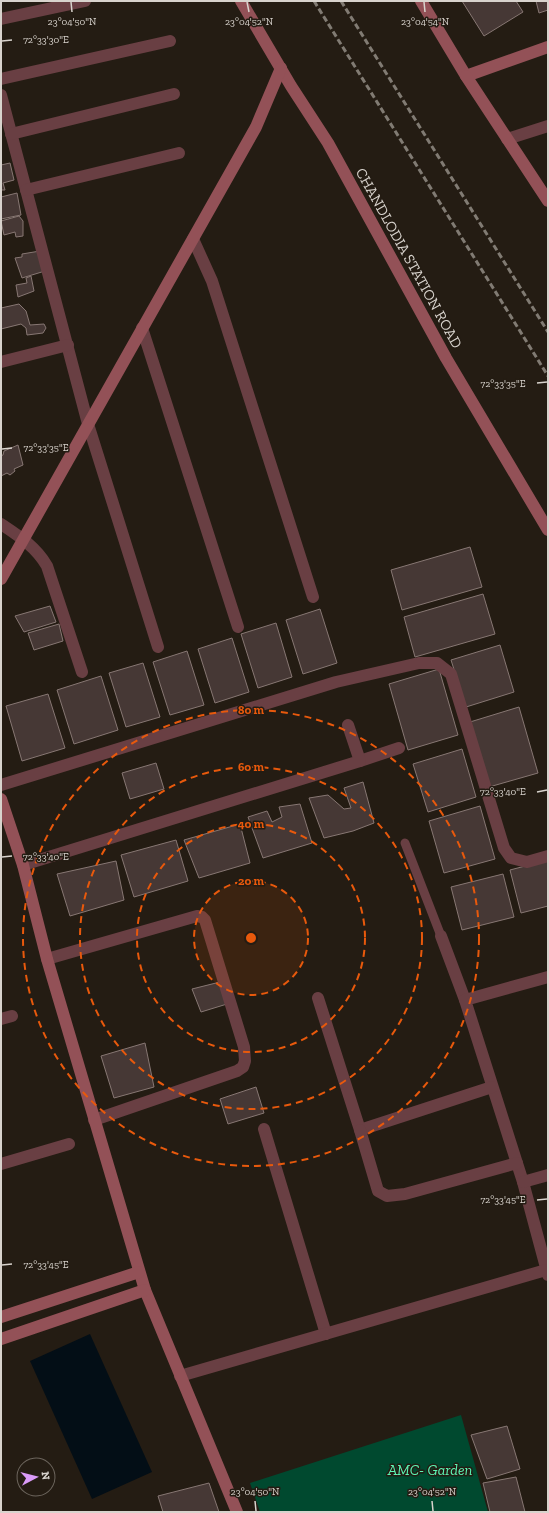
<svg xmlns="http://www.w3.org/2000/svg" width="549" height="1513" viewBox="0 0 549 1513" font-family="'Zilla Slab',serif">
	<rect width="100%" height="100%" fill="#241c13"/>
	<polygon fill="#00492f" points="461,1415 488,1512 260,1512 250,1483"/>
	<polygon fill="#030e16" points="90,1334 152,1472 92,1499 30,1361"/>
	<g fill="#463835" stroke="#877773">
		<polygon points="462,1 516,1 523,12 484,36"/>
		<polygon points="536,1 548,1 548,10 539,13"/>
		<polygon points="10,163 14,180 3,183 5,190 1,190 1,165"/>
		<polygon points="17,193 21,215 1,219 1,197"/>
		<polygon points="19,216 23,221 23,236 16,237 15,232 4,235 1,221"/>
		<polygon points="40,251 45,271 22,278 15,258 22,257 22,254"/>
		<polygon points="31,276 34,291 18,297 16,285 27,283 26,278"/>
		<polygon points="19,304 26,311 30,325 44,324 46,328 43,333 27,335 26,328 21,324 1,329 1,308"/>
		<polygon points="18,445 23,465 14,469 15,471 10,475 7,473 1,476 1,456 3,455 4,451"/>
		<polygon points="470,547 482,587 402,610 391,570"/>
		<polygon points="483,594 495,634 415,657 404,617"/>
		<polygon points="50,606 56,622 24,632 15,616"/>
		<polygon points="320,609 337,663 303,674 286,620"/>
		<polygon points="276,623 292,677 258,688 241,634"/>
		<polygon points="59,624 63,641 34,650 28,633"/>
		<polygon points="232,638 249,692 215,703 198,649"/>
		<polygon points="500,645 514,692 466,707 451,660"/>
		<polygon points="187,651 204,705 170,715 153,662"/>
		<polygon points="143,663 160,717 126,727 109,673"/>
		<polygon points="439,669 458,735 408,750 389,684"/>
		<polygon points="101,676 118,730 74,744 57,690"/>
		<polygon points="48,694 65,748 22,761 6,706"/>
		<polygon points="519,707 538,773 489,787 470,722"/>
		<polygon points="462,749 476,797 428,812 413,764"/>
		<polygon points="156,763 164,789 130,799 122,773"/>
		<polygon points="363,782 374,823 353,831 324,838 309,798 328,795 344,809 351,808 344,788"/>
		<polygon points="300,804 312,843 263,858 248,817 267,811 272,822 282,817 279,807"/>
		<polygon points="480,806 495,859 444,873 429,821"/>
		<polygon points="240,824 250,863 199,878 184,840"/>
		<polygon points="176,840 188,881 134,897 121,855"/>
		<polygon points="548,860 548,906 521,913 510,870"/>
		<polygon points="116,861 124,900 70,916 57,874"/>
		<polygon points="503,874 514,917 462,930 451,887"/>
		<polygon points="220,982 227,1004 201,1012 192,989"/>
		<polygon points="145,1043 154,1087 114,1098 101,1056"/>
		<polygon points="256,1087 264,1113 228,1124 220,1099"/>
		<polygon points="507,1426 520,1469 487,1479 471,1435"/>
		<polygon points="516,1477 525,1512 490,1512 483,1483"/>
		<polygon points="209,1483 219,1512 163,1512 158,1496"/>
	</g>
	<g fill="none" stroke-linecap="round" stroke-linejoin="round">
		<polyline stroke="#693f43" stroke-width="9" points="405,843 441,936"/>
		<g stroke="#693f43" stroke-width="12">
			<polyline points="1,19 85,1"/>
			<polyline points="1,79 170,41"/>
			<polyline points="1,95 88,424 158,647"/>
			<polyline points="11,134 174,94"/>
			<polyline points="507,139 548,126"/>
			<polyline points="26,190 179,153"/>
			<polyline points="193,239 212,281 313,597"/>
			<polyline points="142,328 238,627"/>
			<polyline points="1,362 68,345"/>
			<path d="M1,524C19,536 36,547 47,566L82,672"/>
			<polyline points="360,761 399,748"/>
			<polyline points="1,785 336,682 419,663 437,663 451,674 504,848 511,858 527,862 548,856"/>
			<polyline points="23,865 360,761 348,725"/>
			<polyline points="441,936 465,1000"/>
			<polyline points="47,959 197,916 202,917 205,920 244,1047 245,1061 243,1067 237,1071 94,1120"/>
			<polyline points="548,977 465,1000 523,1182 548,1275"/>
			<polyline points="318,998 360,1130 492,1087"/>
			<polyline points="1,1019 12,1016"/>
			<polyline points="264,1129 326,1334"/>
			<polyline points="360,1130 378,1191 387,1196 405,1194 517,1163"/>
			<polyline points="1,1164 69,1144"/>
			<polyline points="523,1182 548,1175"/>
			<polyline points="180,1376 546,1270"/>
		</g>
		<g stroke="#935157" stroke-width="12">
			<polyline points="241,1 291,86 328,143 446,358 548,530"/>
			<polyline points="421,1 466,76 548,47"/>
			<polyline points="466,76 548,201"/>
			<polyline points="1,579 256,127 281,68"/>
			<polyline points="1,799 23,865 47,959 145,1290 237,1512"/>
			<polyline points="1,1317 139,1272"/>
			<polyline points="1,1339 145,1290"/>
		</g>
		<g stroke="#817b73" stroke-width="3" stroke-dasharray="6 3" stroke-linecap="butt">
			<polyline points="314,1 548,376"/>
			<polyline points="341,1 548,332"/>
		</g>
	</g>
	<path fill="none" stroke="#d8d3cd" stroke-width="1.5" d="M71,2L72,12M247,2L249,12M424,2L425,12M2,41L12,40M537,383L547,382M2,449L12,448M537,792L547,790M2,857L12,856M537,1200L547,1199M2,1265L12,1264M255,1501L256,1511M432,1501L433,1511"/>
	<circle cx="251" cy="938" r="57" fill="#e8590c" fill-opacity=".12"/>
	<g fill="none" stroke="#e8590c" stroke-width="2" stroke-dasharray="7 5">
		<circle cx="251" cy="938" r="57"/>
		<circle cx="251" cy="938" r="114"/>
		<circle cx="251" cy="938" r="171"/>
		<circle cx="251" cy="938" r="228"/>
	</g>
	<g text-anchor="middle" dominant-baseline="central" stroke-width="3" stroke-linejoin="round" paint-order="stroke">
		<g font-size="15" fill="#d8d3cd" stroke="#241c13">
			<text transform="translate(409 258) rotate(61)">CHANDLODIA STATION ROAD</text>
		</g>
		<g font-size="15" font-style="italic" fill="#5df6b5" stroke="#241c13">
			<text x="430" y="1470">AMC- Garden</text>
		</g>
	</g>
	<g font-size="10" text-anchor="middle" fill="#d8d3cd" stroke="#241c13" stroke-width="3" stroke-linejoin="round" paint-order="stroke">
		<text x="72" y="25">23°04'50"N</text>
		<text x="249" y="25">23°04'52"N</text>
		<text x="425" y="25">23°04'54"N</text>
		<text x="46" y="43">72°33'30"E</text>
		<text x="503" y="387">72°33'35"E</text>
		<text x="46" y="451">72°33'35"E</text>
		<text x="503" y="795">72°33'40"E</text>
		<text x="46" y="860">72°33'40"E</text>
		<text x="503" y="1203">72°33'45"E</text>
		<text x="46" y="1268">72°33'45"E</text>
		<text x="255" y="1495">23°04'50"N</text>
		<text x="432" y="1495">23°04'52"N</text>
	</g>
	<circle cx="251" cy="938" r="6" fill="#e8590c" stroke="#241c13" stroke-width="2"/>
	<g font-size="12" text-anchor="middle" font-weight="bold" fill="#e8590c" stroke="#241c13" stroke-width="3" stroke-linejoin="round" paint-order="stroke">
		<text x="251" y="714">80 m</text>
		<text x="251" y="771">60 m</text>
		<text x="251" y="828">40 m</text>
		<text x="251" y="885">20 m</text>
	</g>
	<rect width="549" height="1513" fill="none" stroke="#d8d3cd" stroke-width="4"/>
	<g transform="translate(36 1477) rotate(83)"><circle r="19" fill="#241c13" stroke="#6c655d"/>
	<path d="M0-3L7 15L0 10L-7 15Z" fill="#d99af7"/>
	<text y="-6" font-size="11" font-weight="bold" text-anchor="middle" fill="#d8d3cd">N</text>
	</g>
</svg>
